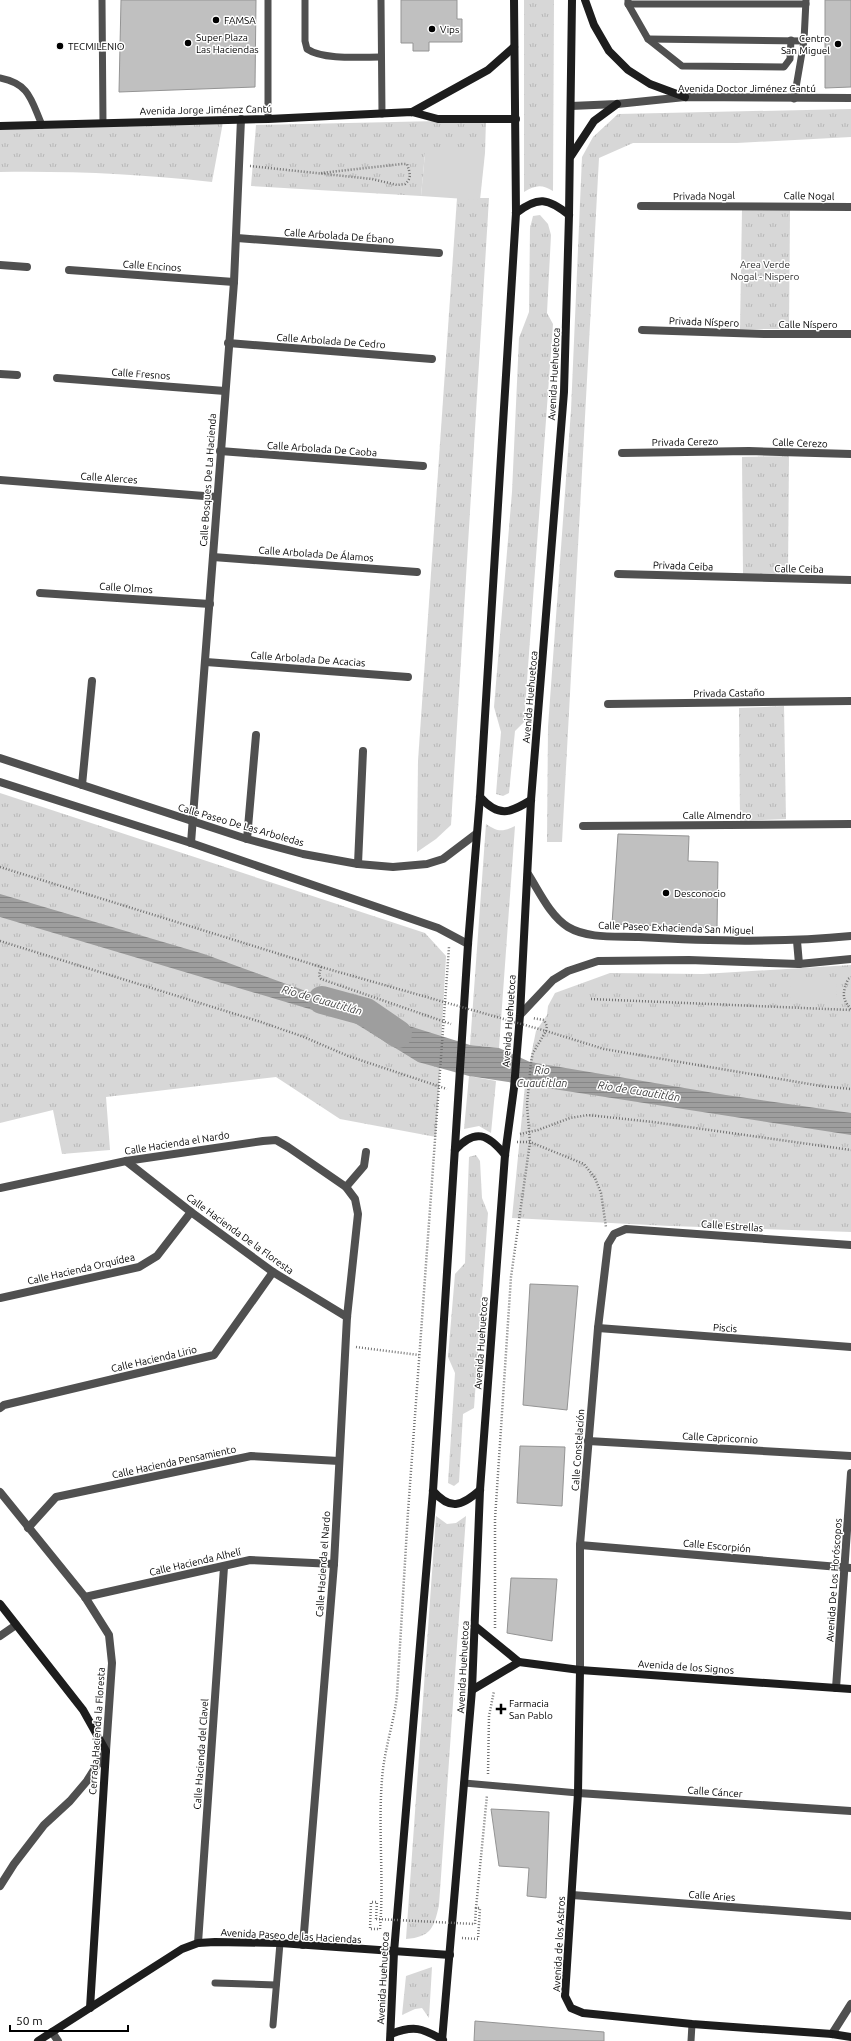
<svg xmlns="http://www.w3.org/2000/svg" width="851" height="2041" viewBox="0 0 851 2041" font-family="Ubuntu,sans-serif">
	<defs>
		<pattern id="grass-tufts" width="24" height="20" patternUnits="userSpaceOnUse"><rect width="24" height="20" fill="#d7d7d7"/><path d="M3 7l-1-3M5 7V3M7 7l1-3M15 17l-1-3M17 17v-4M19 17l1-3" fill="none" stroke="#b7b7b7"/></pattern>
		<pattern id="water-rules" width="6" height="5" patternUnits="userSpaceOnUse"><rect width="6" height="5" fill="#9e9e9e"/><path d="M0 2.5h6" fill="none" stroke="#868686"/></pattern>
	</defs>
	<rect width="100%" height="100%" fill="#fff"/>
	<g fill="url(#grass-tufts)">
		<path d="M524,0H554L553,191C542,184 535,185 524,192Z"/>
		<polygon points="851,109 851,137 737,143 633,143 599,158 562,842 547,842 548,727 571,410 582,157 593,137 618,114"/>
		<polygon points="486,120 485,153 425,153 421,196 251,186 256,125"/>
		<path d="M223,122L212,182C141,174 71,171 0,172V128Z"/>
		<polygon points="457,198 489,198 451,825 436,839 417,852 418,761"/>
		<polygon points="742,210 790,210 789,329 740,329"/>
		<polygon points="540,215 548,224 551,235 547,313 553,324 524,722 515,731 509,793 503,796 496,794 501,732 494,707 512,492 519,338 529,312 530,228 533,216"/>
		<polygon points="789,456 788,575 743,574 742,457"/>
		<polygon points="784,706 786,819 740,821 739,708"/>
		<polygon points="0,793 425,933 446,956 436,1137 340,1119 276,1077 106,1097 110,1150 62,1154 53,1110 0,1123"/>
		<path d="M486,824C498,832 502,832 515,826L499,1048L470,1045Z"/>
		<polygon points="851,965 851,1232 670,1226 512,1218 525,1085 536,1031 547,1015 548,1006 555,993 610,973 703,974"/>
		<polygon points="469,1076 496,1081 491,1133 479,1126 464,1129"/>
		<polygon points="476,1155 480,1161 482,1198 488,1213 474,1408 463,1414 459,1482 454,1486 448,1483 455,1373 448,1357 455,1274 465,1263 469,1157"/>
		<path d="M436,1516L447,1524L456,1523L466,1516L439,1905C434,1928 431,1937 406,1939Z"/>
		<polygon points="432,1967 429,2018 422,2008 415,2009 402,2015 406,1976"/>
	</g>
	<g fill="#d7d7d7">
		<polygon points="425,153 485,153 480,200 421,196"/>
		<polygon points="790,978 836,982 837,1004 791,1003"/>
	</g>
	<polygon fill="url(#water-rules)" points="0,894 204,954 358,1010 470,1045 499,1048 530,1062 726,1095 851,1113 851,1135 469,1076 418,1062 353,1022 0,917"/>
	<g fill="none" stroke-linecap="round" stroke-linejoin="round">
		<polyline stroke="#9e9e9e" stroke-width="28" points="322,1000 366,1012 398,1034"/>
	</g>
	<g fill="#c0c0c0" stroke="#949494">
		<polygon points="121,0 256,0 255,87 119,92"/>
		<polygon points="401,0 457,0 457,19 462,19 462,42 429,42 429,51 413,51 413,43 401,43"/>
		<polygon points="825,0 851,0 851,87 825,88"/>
		<polygon points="618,834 689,836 688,861 718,862 717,928 612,924"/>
		<polygon points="530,1284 578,1286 567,1410 523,1405"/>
		<polygon points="520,1446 565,1447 562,1506 517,1503"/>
		<polygon points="511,1578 557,1579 552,1641 507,1633"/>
		<polygon points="491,1809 549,1812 546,1898 527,1896 529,1868 499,1866"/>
		<polygon points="475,2021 604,2032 604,2041 474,2041"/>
	</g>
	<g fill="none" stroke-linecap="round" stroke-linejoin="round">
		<g stroke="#727272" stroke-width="2.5" stroke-dasharray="1 2" stroke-linecap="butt">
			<path d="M250,166L372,179L397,185L405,184C412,178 410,173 407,164H402L321,173"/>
			<polyline points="0,867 321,967 319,975 321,979 451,1024"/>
			<polyline points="0,941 261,1022 304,1037 348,1056 447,1089"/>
			<polyline points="591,999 851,1010"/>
			<path d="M851,1009C841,998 843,992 848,979L851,977"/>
			<polyline points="546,1031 604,1049 821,1086 851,1089"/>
			<polyline points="520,1134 538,1130 570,1118 588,1115 653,1122 851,1150"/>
			<polyline points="517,1142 530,1142 584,1164 595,1178 601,1193 606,1227"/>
			<polyline points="356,1347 419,1355"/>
			<polyline points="495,1628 495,1519 511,1277 530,1142 527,1105 531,1062 533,1053 546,1031 547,1026 544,1020 532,1018"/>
			<polyline points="488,1774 489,1716 494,1691"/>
			<polyline points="476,1908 487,1795"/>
			<polyline points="376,1919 377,1902 371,1902 370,1929 380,1929"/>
			<path d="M380,1929C384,1879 378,1829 382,1779C384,1750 394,1723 397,1695L408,1512L449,947"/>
			<polyline points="462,1938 478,1939 480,1908 476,1908 475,1924"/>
		</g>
		<g stroke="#505050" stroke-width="7">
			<polyline points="102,0 103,123"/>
			<polyline points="268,0 268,119"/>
			<path d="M305,0V41L307,49C323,60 361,57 380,57"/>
			<polyline points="381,0 382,114"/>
			<polyline points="628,0 628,4 648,39 682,66 784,67 790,59 791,40"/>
			<polyline points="628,4 806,4"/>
			<polyline points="648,39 804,41"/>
			<path d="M0,78C30,84 31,100 42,125"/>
			<polyline points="794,99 804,41 806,0"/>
			<polyline points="464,1783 578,1793"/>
			<polyline points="215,1983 276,1985"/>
			<polyline points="273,2025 280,1943"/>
			<polyline points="691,2041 692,2024"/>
		</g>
		<g stroke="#505050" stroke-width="8">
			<polyline points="571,106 617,104 685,97 851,98"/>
			<polyline points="641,206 851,207"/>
			<polyline points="237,238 439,253"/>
			<polyline points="0,265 27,267"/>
			<polyline points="69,270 234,282"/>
			<polyline points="642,330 765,334 851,334"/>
			<polyline points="228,343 432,359"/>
			<polyline points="0,374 17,375"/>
			<polyline points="57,378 225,391"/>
			<polyline points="220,451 423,466"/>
			<polyline points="622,453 749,451 851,454"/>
			<polyline points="0,480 217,497"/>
			<polyline points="213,557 417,572"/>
			<polyline points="618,574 851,580"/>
			<polyline points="40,593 210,604"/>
			<polyline points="206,662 408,677"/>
			<polyline points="608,704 851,701"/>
			<polyline points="0,758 247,839 303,854 358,864 393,867 427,864 443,859 476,834"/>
			<polyline points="0,782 191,843 438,928 468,944"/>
			<polyline points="82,785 92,681"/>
			<polyline points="583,826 851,824"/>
			<polyline points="247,839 256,735"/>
			<polyline points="191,843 234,282 241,119"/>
			<polyline points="358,864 363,751"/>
			<path d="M528,874C539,891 550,916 568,927C588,939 616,936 639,937C710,941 780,943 851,936"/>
			<polyline points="797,941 799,964"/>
			<polyline points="520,1015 553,980 568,971 598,961 689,960 799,964 851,959"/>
			<polyline points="126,1161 191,1212 273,1272 347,1317"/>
			<polyline points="346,1187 364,1166 366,1152"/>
			<polyline points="0,1188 126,1161 263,1141 276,1140 288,1147 346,1187 355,1199 358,1214 347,1317 334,1564 303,1945"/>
			<polyline points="0,1298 139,1267 157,1256 191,1212"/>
			<polyline points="598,1328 851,1347"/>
			<polyline points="0,1408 4,1405 214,1355 273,1272"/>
			<polyline points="588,1441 851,1456"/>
			<polyline points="0,1492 85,1597 109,1635 112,1663 106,1751 87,1781 70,1801 44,1825 14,1864 0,1886"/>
			<polyline points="28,1528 56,1497 251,1456 339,1461"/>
			<polyline points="580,1545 851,1568"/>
			<polyline points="85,1597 250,1560 334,1564"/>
			<polyline points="0,1636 16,1625"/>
			<polyline points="580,1670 580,1545 598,1328 608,1244 614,1234 626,1229 851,1245"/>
			<polyline points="836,1688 851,1473"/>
			<polyline points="578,1793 851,1811"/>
			<polyline points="572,1895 851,1916"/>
			<polyline points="198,1943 224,1567"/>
			<polyline points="52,2032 58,2041"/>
			<polyline points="832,2034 851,2004"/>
		</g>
		<g stroke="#1d1d1d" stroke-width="8">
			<polyline points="585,0 594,25 609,51 628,70 650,84 685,97"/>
			<polyline points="412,112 488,70 514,47"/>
			<polyline points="0,126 268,119 412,112 438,119 516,119"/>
			<polyline points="571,156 594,121 617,104"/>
			<path d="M516,213C538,196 548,198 569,215"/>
			<path d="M480,797C499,818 510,813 531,800"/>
			<path d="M455,1150C475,1128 488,1134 505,1155"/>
			<path d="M433,1491C450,1510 461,1507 480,1490"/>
			<polyline points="0,1604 83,1710 106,1751 90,2008"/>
			<polyline points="475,1626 519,1662 580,1670 851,1689"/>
			<polyline points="580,1670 578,1793 565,1996 571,2008 583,2013 692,2024 832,2034 851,2037"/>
			<polyline points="472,1690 519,1662"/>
			<path d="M391,2034C414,2025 422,2028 443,2040"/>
			<polyline points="38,2041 182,1949 198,1943 215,1942 280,1943 450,1955"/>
			<polyline points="390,2041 394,1952 433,1491 468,944 480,797 516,213 514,0"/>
			<polyline points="442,2041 472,1690 480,1490 505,1155 514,1088 520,1015 531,800 564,392 569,215 572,0"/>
		</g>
		<g stroke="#727272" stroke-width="2.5" stroke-dasharray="1 2" stroke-linecap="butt">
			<polyline points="321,967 546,1031"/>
			<polyline points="376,1919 475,1924"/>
		</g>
	</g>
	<g fill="#000" stroke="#fff" stroke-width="1.5">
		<circle cx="216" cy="20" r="4"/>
		<circle cx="432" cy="29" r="4"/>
		<circle cx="188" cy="43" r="4"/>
		<circle cx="838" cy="44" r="4"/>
		<circle cx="60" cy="46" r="4"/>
		<circle cx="666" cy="893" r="4"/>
		<path d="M499 1703h4v4h4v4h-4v4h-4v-4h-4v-4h4z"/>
	</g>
	<g text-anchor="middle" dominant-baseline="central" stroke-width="3" stroke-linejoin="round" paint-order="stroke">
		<g font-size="10" fill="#000" stroke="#fff" text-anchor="start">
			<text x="224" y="20">FAMSA</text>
			<text x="440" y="29">Vips</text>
			<text x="196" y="37">Super Plaza<tspan x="196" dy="12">Las Haciendas</tspan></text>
			<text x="830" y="38" text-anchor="end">Centro<tspan x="830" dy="12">San Miguel</tspan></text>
			<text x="68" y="46">TECMILENIO</text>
			<text x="674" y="893">Desconocio</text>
			<text x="509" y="1703">Farmacia<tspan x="509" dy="12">San Pablo</tspan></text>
		</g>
		<g font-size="10" fill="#000" stroke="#fff">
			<text x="747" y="88">Avenida Doctor Jiménez Cantú</text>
			<text transform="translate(206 110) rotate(-1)">Avenida Jorge Jiménez Cantú</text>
			<text transform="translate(704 196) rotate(-1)">Privada Nogal</text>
			<text transform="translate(809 196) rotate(1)">Calle Nogal</text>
			<text transform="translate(339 236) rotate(4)">Calle Arbolada De Ébano</text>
			<text transform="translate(152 266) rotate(4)">Calle Encinos</text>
			<text transform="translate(704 322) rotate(2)">Privada Níspero</text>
			<text x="808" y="324">Calle Níspero</text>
			<text transform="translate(331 341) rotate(4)">Calle Arbolada De Cedro</text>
			<text transform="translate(141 374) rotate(4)">Calle Fresnos</text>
			<text transform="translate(554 374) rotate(-87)">Avenida Huehuetoca</text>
			<text transform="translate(685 442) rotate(-1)">Privada Cerezo</text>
			<text transform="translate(800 443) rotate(2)">Calle Cerezo</text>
			<text transform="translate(322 449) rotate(4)">Calle Arbolada De Caoba</text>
			<text transform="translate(109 478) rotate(4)">Calle Alerces</text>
			<text transform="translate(208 480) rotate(-86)">Calle Bosques De La Hacienda</text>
			<text transform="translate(316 554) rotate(4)">Calle Arbolada De Álamos</text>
			<text transform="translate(683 566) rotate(2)">Privada Ceiba</text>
			<text transform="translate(799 569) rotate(1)">Calle Ceiba</text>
			<text transform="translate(126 588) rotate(4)">Calle Olmos</text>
			<text transform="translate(308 659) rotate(4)">Calle Arbolada De Acacias</text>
			<text transform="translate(729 693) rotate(-1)">Privada Castaño</text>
			<text transform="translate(530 697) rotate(-85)">Avenida Huehuetoca</text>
			<text x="717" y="815">Calle Almendro</text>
			<text transform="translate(241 825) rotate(16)">Calle Paseo De Las Arboledas</text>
			<text transform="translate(676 928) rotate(2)">Calle Paseo Exhacienda San Miguel</text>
			<text transform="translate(509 1021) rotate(-86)">Avenida Huehuetoca</text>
			<text transform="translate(177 1143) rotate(-9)">Calle Hacienda el Nardo</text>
			<text transform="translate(732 1226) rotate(4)">Calle Estrellas</text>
			<text transform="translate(240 1234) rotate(36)">Calle Hacienda De la Floresta</text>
			<text transform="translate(81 1269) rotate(-13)">Calle Hacienda Orquídea</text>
			<text transform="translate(725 1328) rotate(4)">Piscis</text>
			<text transform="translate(481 1343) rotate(-86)">Avenida Huehuetoca</text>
			<text transform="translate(154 1359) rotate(-13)">Calle Hacienda Lirio</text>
			<text transform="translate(720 1438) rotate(3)">Calle Capricornio</text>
			<text transform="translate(578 1450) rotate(-86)">Calle Constelación</text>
			<text transform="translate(174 1462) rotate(-12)">Calle Hacienda Pensamiento</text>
			<text transform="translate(717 1546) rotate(5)">Calle Escorpión</text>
			<text transform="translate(195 1562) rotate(-13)">Calle Hacienda Alhelí</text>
			<text transform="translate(323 1564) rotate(-86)">Calle Hacienda el Nardo</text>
			<text transform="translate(834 1580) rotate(-86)">Avenida De Los Horóscopos</text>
			<text transform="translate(463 1667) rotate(-87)">Avenida Huehuetoca</text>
			<text transform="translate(686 1667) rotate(4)">Avenida de los Signos</text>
			<text transform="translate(97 1731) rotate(-86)">Cerrada Hacienda la Floresta</text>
			<text transform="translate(201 1754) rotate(-86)">Calle Hacienda del Clavel</text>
			<text transform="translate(715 1792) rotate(4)">Calle Cáncer</text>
			<text transform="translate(712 1896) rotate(4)">Calle Aries</text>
			<text transform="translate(291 1936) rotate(3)">Avenida Paseo de las Haciendas</text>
			<text transform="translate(559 1944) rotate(-87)">Avenida de los Astros</text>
			<text transform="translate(383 1978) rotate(-87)">Avenida Huehuetoca</text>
		</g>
		<g font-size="10" fill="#2e2e2e" stroke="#fff">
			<text x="765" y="264">Area Verde<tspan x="765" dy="12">Nogal - Nispero</tspan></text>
		</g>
		<g font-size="11" font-style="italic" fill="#3f3f3f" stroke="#fff">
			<text transform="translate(322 1000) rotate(16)">Rio de Cuautitlán</text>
			<text x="542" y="1070">Rio<tspan x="542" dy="13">Cuautitlan</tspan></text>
			<text transform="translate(639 1091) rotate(9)">Rio de Cuautitlán</text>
		</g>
	</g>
	<path d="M10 2025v6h118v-6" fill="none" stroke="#000000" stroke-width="2"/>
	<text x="16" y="2025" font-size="12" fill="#000000" stroke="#ffffff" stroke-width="3" paint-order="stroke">50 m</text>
</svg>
